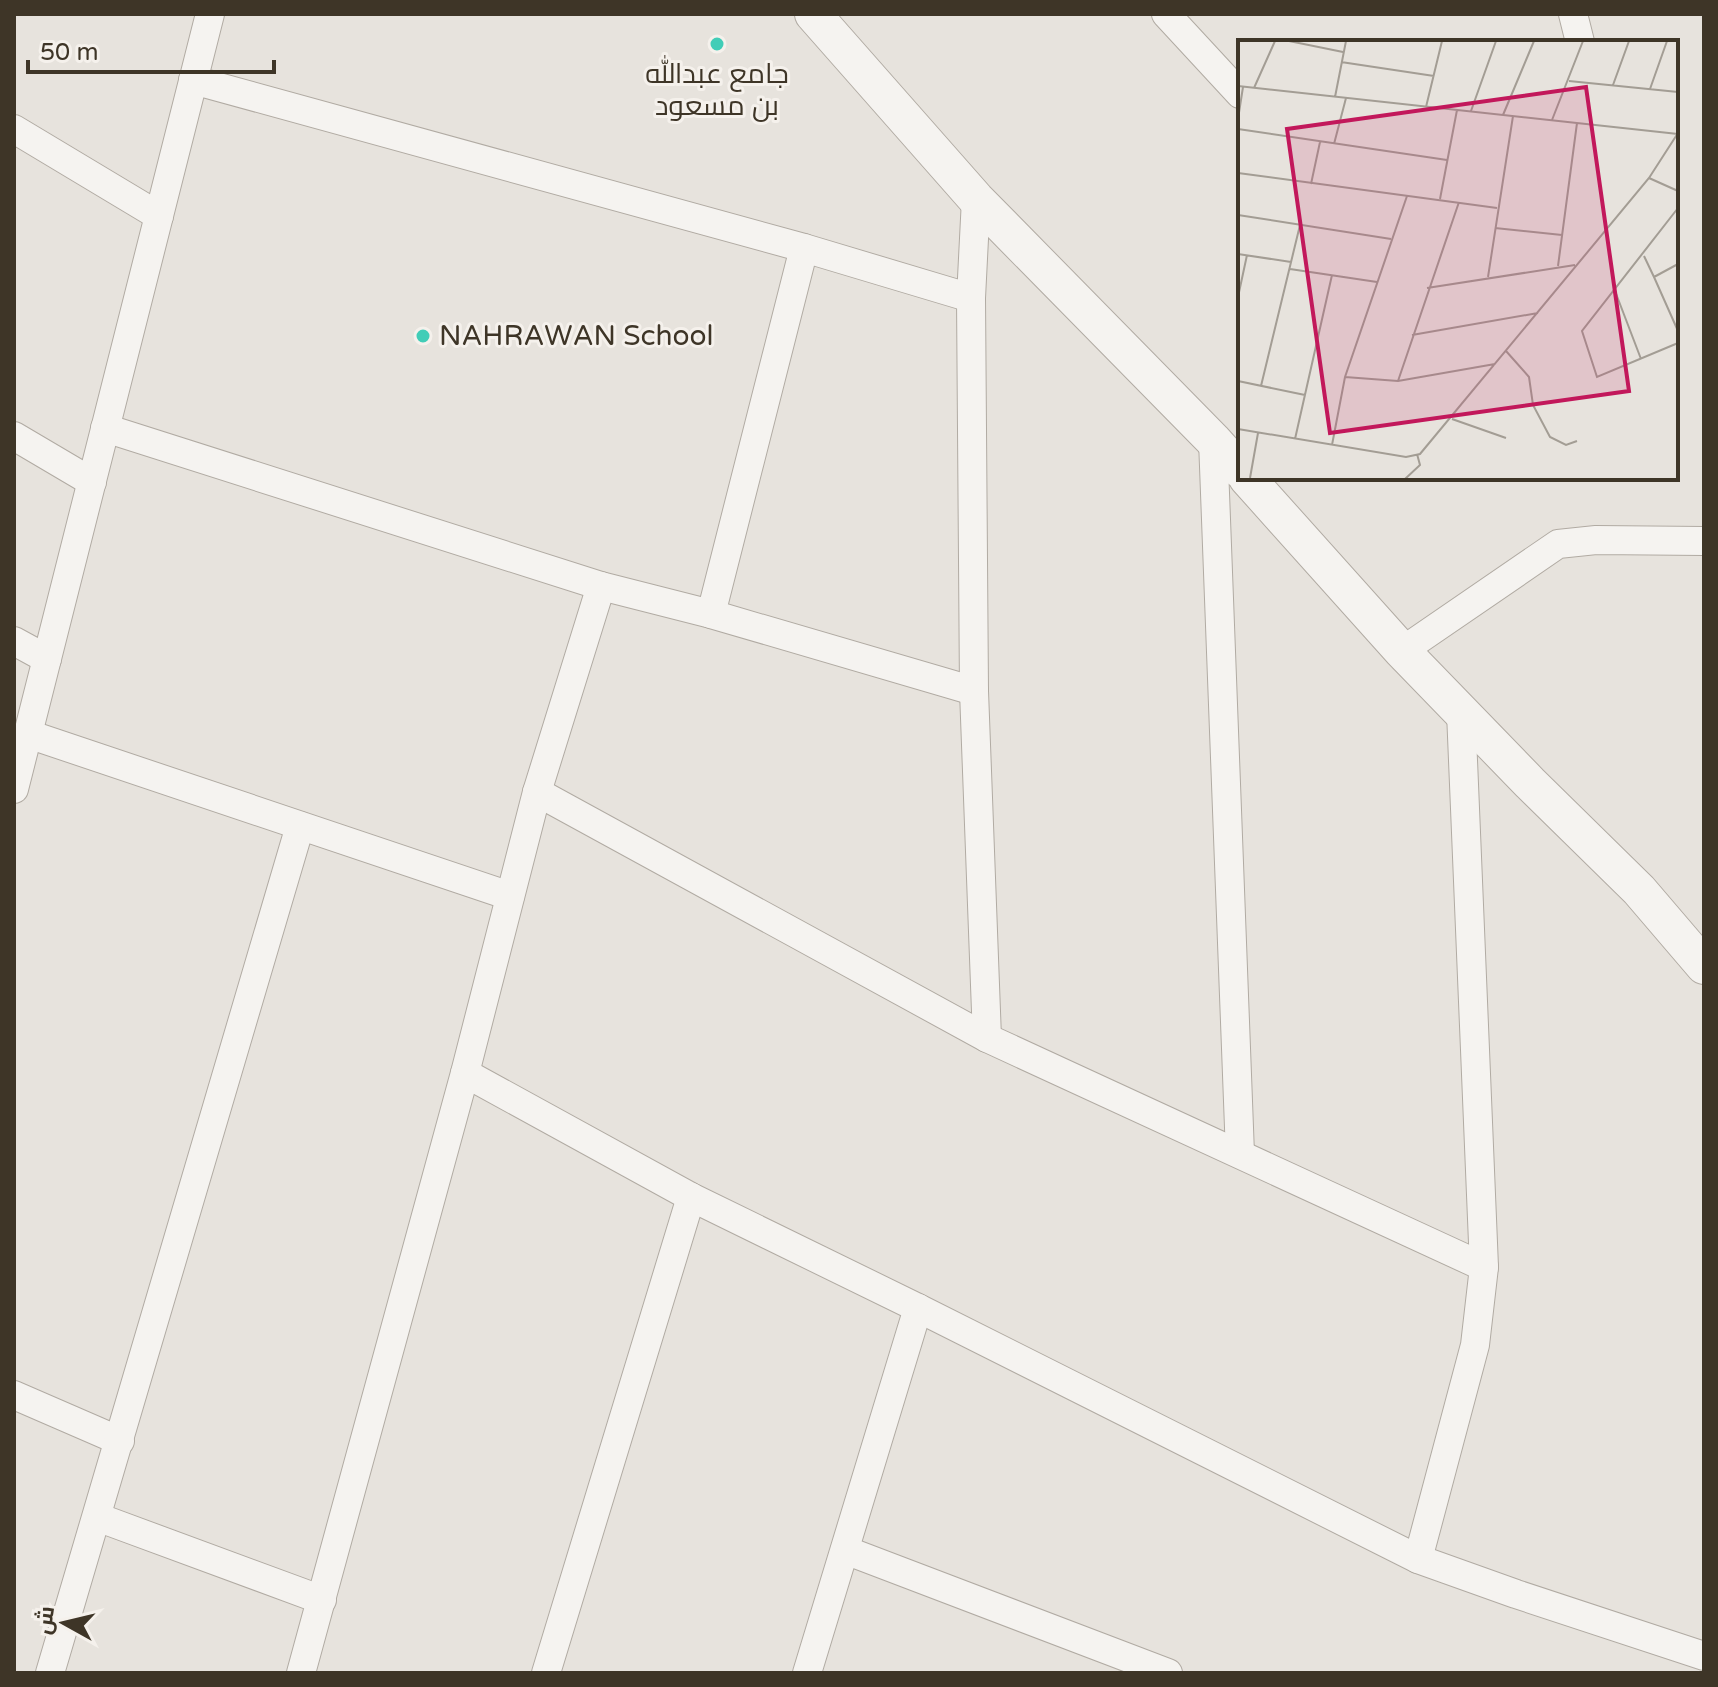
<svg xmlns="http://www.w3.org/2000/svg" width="1718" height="1687" viewBox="0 0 1718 1687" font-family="'Varela Round',Cairo,sans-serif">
	<rect width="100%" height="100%" fill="#e7e3dd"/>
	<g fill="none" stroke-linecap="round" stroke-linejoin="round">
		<defs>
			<g id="minor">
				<polyline points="1166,14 1240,94"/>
				<polyline points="1573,14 1580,42"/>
				<polyline points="193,80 804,248 971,298"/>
				<polyline points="14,129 159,216"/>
				<polyline points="976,199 971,298 974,691 987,1038"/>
				<polyline points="105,428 601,586 711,614 974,691"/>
				<polyline points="14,436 92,482"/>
				<polyline points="1213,440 1240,1154"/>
				<polyline points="711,614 804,248"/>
				<polyline points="14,641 47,659"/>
				<polyline points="1402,651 1558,544 1596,540 1704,541"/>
				<polyline points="28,734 510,896"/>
				<polyline points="14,789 210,14"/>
				<polyline points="537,792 987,1038 1484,1267"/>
				<polyline points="465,1073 691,1197 918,1308 1418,1559 1516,1594 1704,1656"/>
				<polyline points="14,1395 120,1441"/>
				<polyline points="97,1517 322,1600"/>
				<polyline points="845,1550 1168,1673"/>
				<polyline points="1418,1559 1475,1345 1484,1267 1461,712"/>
				<polyline points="50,1673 300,826"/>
				<polyline points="301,1673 465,1073 537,792 601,586"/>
				<polyline points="546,1673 691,1197"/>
				<polyline points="807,1673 918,1308"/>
			</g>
			<g id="tertiary">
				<polyline points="813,14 976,199 1213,440 1240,470"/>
				<polyline points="1247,478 1402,651 1530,783 1639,890 1704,966"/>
			</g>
		</defs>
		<use href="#minor" stroke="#b1aba3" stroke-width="30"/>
		<use href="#tertiary" stroke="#b1aba3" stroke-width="38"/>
		<use href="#minor" stroke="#f5f3f0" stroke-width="28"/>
		<use href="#tertiary" stroke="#f5f3f0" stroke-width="36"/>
	</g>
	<g fill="#41cdb7" stroke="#f5f1ec" stroke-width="3">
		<circle cx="717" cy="44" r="8"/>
		<circle cx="423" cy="336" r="8"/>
	</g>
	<g text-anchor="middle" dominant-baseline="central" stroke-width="6" stroke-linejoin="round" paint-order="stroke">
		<g font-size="28" fill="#3e3527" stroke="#f5f1ec">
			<text x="717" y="74">جامع عبدالله<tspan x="717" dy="32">بن مسعود</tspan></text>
			<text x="439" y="336" text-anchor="start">NAHRAWAN School</text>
		</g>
	</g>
	<g transform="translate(1238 40)">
		<rect width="440" height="440" fill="#e7e3dd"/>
		<path fill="none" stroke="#a39d94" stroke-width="2" d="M51,1L105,12M103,22L196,36M331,41L440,52M375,45L391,1M0,46L440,94M16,48L37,1M412,49L429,1M97,57L108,1M188,67L204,1M233,71L258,1M265,75L296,1M0,79L5,47M314,80L345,1M0,89L209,120M96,104L108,58M0,133L259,168M411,138L440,151M73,144L82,102M202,159L219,70M440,168L344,291L359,337L440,303M0,175L153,199M257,188L324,195M0,214L53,222M406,216L416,237L440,224M320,226L339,83M52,229L139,242M250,237L275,76M416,237L440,291M189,248L337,225M377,251L403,319M0,257L9,215M174,295L300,273M268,311L291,337L295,365L312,397L328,405L339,401M107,337L160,341L257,324M0,341L67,355M160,341L221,162M23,346L62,185M214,379L268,398M0,389L168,417L182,414L411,138L440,93M57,399L94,235M94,405L107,337L169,156M12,438L20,393M167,439L182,425L179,414"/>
		<path fill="#c2185b" fill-opacity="0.15" stroke="#c2185b" stroke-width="4" d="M348,47L391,351L92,393L49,89Z"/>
		<rect width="440" height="440" fill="none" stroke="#3e3527" stroke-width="4"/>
	</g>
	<rect width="1718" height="1687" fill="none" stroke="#3e3527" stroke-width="32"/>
	<g transform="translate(64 1623) rotate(278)" stroke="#f5f1ec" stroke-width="6" paint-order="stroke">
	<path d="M0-6L14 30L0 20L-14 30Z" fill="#3e3527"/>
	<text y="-12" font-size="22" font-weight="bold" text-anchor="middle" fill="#3e3527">ش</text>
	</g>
	<path d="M28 60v12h246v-12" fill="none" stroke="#3e3527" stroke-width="4"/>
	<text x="40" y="60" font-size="24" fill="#3e3527" stroke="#f5f1ec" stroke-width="6" paint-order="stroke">50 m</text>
</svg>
